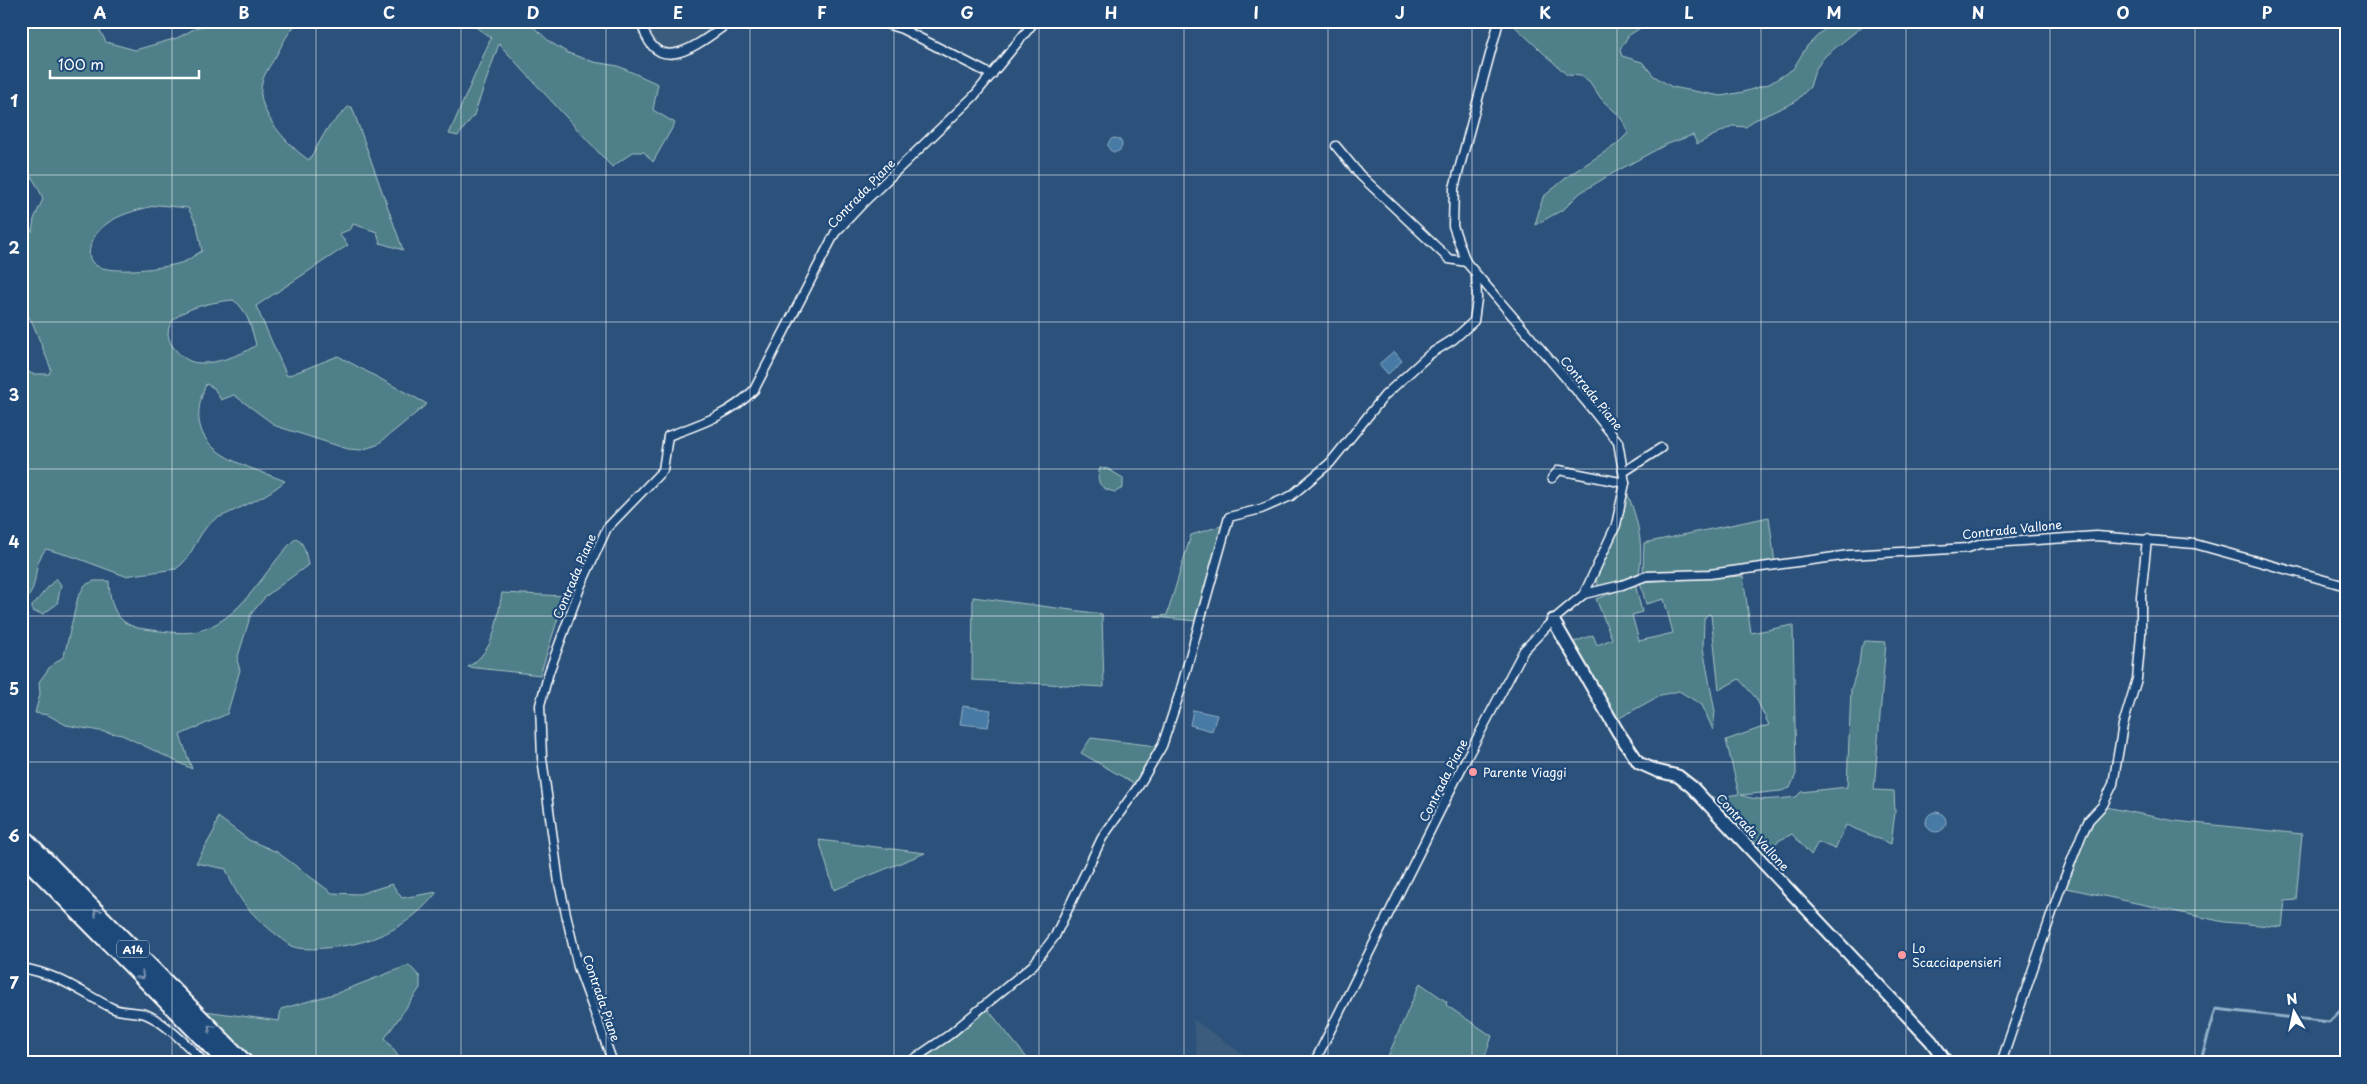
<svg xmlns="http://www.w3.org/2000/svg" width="2367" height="1084" viewBox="0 0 2367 1084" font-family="'Playpen Sans',sans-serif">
	<rect width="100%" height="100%" fill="#2c527b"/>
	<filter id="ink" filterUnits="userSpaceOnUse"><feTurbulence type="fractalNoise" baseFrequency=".02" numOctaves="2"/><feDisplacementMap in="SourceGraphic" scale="10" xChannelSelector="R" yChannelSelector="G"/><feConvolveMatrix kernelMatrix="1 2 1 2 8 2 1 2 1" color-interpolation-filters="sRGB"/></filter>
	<g filter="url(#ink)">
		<g fill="#3b5c7d">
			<polygon points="644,21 719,21 707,32 681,47 666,50 657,45 649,34"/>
			<polygon points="1193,1019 1251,1060 1249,1063 1198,1063"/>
		</g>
		<g fill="#4f808a" stroke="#a7c0c4" fill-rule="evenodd">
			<path d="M21,21H95L106,42L135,50L177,38L198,27L224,21H300C288,31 283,43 276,56C270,66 262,76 261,88C258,113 289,147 309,160L327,129L348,107H352L403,250L380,243L377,232L353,224L351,229L339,234L348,245L256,306L287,376L338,356L427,404L377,445L361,450L348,449L276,426L234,395L221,400L214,388L206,384C178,451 237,462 285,481C269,495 250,503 231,512C226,515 218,517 214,520C196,533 194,557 176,569L125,576L74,557L46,549C29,569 43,584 21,606V367L32,374H49L51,369L33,324L21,303V213L32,232L34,219L43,199C40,190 28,169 21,164ZM158,205L188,208L197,225L202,251C196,254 191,258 186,261C171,268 102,277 92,262C89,258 89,252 90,248C97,218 133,211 158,205ZM233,300C247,308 252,330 256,345C243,355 206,368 190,361C182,358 172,348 169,339C161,310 212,302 233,300Z"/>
			<polygon points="471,21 527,21 550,42 568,53 594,62 618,66 658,84 653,110 675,123 653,162 644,152 633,152 612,167 499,44 474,115 458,136 449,134 491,38 470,23"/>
			<polygon points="1509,21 1651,21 1628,36 1620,50 1622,56 1642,62 1654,76 1672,87 1721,96 1743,92 1769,84 1793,69 1807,46 1833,21 1869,21 1825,56 1815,70 1810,87 1795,102 1753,121 1746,127 1732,126 1697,144 1693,135 1665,145 1608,176 1580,193 1564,209 1535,225 1543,197 1571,174 1617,144 1628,133 1622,118 1602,100 1589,81 1581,76 1567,75"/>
			<path d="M1100,468L1108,469L1123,478V488L1115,492C1101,489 1095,483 1100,468Z"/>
			<path d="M1624,493H1627C1638,518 1644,547 1639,573L1602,588L1598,586L1596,579Z"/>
			<polygon points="1769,517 1775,563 1720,571 1643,573 1644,543"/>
			<polygon points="1224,525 1197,621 1154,617 1167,615 1191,535"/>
			<path d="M296,538C305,543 306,555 308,565L266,596L251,614L237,660L240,670L227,714L180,735L192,769L122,735L66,725L48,715L35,713L40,694L39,682L49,668L64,656L78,597L85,585L94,581H109C110,606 116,626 145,629C160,631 179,634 194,632C243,622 263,569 296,538Z"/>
			<path d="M1743,576L1751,633L1793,625L1796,774L1790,788L1781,791L1741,795C1758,802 1778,799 1796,797L1801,792L1847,787L1851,689L1859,664L1861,647L1865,641L1886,642L1874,790L1894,791L1895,812L1891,844L1846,825L1835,849L1818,842L1811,855L1792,834L1778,841L1763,858L1707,799L1739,794L1726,740L1769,725L1756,698L1739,679L1719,690L1711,615L1708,614L1704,619L1703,648L1715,712L1713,730L1702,705L1679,691L1661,695L1614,721L1571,643L1593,635L1597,645L1612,639L1596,599L1635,584L1642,612L1632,615L1639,641L1673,633L1664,599L1646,604L1640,582Z"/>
			<polygon points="56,578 61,585 57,604 43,614 32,611 32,606"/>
			<path d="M502,593L565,596L540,675L468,667C496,649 496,623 502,593Z"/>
			<polygon points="973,597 1102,614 1104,687 972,680"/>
			<polygon points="1091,738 1156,746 1135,784 1081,753"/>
			<polygon points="2106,807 2175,821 2302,834 2296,900 2285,901 2282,927 2224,922 2062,887 2088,825"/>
			<path d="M218,817L249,840L277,852L332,893L359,894L392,884L402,898L437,892C409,928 370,945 325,948C316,949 300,950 291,946C285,943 279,936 273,932C249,912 237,899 226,869L196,863L214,831Z"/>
			<polygon points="819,840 925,853 834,890"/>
			<polygon points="409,965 420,977 420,988 385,1038 403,1063 257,1063 205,1011 279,1021 281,1009 337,993"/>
			<polygon points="1420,983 1447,1002 1446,1005 1492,1036 1483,1063 1385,1063"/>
			<polygon points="986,1007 1031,1063 929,1063 925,1055"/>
		</g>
		<g fill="#477aa4" stroke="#91afc8">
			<circle cx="1115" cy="145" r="7"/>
			<polygon points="1394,351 1402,361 1388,374 1379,364"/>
			<polygon points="963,706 991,710 988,727 960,724"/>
			<polygon points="1193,710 1217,715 1212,731 1190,725"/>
			<circle cx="1936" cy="822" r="10"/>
		</g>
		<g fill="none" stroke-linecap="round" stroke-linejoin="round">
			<polyline stroke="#91afc8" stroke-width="3" points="2200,1063 2216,1009 2329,1022 2346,1005"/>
			<defs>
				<g id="street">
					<path d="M641,21C656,82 699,43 731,21"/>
					<polyline points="877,21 902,29 992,75"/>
					<polyline points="1336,146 1360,175 1449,259 1466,262"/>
					<polyline points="1625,471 1661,448"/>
					<polyline points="1552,478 1559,470 1625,483"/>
					<polyline points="1584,594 1622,585 1646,576 1710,574 1849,555 1968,548 1979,544 2096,536 2195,544 2346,586"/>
					<path d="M21,968C59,974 79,991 112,1008C122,1013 135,1011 145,1014C162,1020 192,1049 204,1063"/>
					<path d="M613,1063L578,967L559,883L542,758L540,705L549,672L581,585L607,528L663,470L668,436C700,424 729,415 754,390L835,233L865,201L974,96L1035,21"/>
					<polyline points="908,1063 949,1035 1033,965 1055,936 1102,838 1138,787 1162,746 1180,692 1229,517 1261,509 1291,496 1330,463 1385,395 1430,354 1454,339 1474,321 1477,299 1476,275"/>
					<polyline points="1314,1063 1465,761 1524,650 1553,620 1584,594 1616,525 1625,483 1618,442 1587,403 1466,262 1453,226 1454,188 1499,21"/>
					<polyline points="2001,1063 2058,895 2082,834 2089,820 2103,805 2113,784 2123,725 2137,679 2141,635 2141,596 2147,539"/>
				</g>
				<polyline id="secondary" points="1553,620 1618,732 1639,763 1657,771 1678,776 1692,787 1931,1041 1947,1063"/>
				<g id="highway">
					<polyline points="21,835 245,1063"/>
					<polyline points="21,854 227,1063"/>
				</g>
			</defs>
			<use href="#street" stroke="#fff" stroke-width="11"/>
			<use href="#secondary" stroke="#fff" stroke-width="15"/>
			<use href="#highway" stroke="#fff" stroke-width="19"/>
			<use href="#street" stroke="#1f4a7a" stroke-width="8"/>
			<use href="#secondary" stroke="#1f4a7a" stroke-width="11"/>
			<use href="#highway" stroke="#1f4a7a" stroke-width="15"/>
		</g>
		<defs><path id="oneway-chevron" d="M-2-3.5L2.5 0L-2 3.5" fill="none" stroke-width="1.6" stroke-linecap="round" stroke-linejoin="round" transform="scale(1.25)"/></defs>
		<g stroke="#7992af">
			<use href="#oneway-chevron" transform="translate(97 912) rotate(-135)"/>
			<use href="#oneway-chevron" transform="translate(141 976) rotate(45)"/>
			<use href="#oneway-chevron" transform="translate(211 1028) rotate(-135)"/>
		</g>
	</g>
	<path fill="none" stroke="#fff" stroke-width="1" stroke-opacity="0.55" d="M172,21V1063M316,21V1063M461,21V1063M606,21V1063M750,21V1063M894,21V1063M1039,21V1063M1184,21V1063M1328,21V1063M1472,21V1063M1617,21V1063M1761,21V1063M1906,21V1063M2050,21V1063M2195,21V1063M21,175H2346M21,322H2346M21,469H2346M21,616H2346M21,762H2346M21,910H2346"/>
	<g fill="#ff9aa2" stroke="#1f4a7a" stroke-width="2">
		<circle cx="1473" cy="772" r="5"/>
		<circle cx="1902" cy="955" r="5"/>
	</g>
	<g text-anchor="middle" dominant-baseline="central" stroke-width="4.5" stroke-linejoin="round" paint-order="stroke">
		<rect fill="#1f4a7a" stroke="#bcc9d7" stroke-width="1" x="117" y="940.5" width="32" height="17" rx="4"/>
		<g font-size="11" font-weight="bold" fill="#fff">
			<text x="133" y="949">A14</text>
		</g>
		<g font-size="12" fill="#fff" stroke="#1f4a7a">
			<text transform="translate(861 193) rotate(-46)">Contrada Piane</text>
			<text transform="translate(1592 393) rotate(51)">Contrada Piane</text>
			<text transform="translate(2012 529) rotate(-6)">Contrada Vallone</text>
			<text transform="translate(574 576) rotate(-67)">Contrada Piane</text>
			<text transform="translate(1443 780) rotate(-63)">Contrada Piane</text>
			<text transform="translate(1753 832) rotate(47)">Contrada Vallone</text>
			<text transform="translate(602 998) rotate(71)">Contrada Piane</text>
		</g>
		<g font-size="12" fill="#fff" stroke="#1f4a7a" text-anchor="start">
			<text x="1483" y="772">Parente Viaggi</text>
			<text x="1912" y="948">Lo<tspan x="1912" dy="14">Scacciapensieri</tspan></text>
		</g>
	</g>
	<rect width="2367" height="1084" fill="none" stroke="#1f4a7a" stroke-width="55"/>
	<g transform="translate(2294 1012) rotate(351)" stroke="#1f4a7a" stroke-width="4" paint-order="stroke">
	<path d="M0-4L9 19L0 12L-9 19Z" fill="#ffffff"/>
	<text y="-8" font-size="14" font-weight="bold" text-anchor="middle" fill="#ffffff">N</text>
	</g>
	<path d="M50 70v8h149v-8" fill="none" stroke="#ffffff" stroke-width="2.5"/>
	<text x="58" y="70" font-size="15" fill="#ffffff" stroke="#1f4a7a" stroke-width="4" paint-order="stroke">100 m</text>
	<rect x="28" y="28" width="2312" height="1028" fill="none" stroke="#fff" stroke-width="2"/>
	<g font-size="16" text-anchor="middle" font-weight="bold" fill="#fff">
		<text x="100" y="19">A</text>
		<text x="244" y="19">B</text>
		<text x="389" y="19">C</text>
		<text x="533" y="19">D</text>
		<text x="678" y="19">E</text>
		<text x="822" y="19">F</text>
		<text x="967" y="19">G</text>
		<text x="1111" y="19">H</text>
		<text x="1256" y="19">I</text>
		<text x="1400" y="19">J</text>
		<text x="1545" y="19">K</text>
		<text x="1689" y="19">L</text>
		<text x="1834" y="19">M</text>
		<text x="1978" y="19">N</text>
		<text x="2123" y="19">O</text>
		<text x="2267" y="19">P</text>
		<text x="14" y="107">1</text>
		<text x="14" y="254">2</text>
		<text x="14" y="401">3</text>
		<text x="14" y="548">4</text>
		<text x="14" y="695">5</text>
		<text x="14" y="842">6</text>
		<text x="14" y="989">7</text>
	</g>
</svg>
